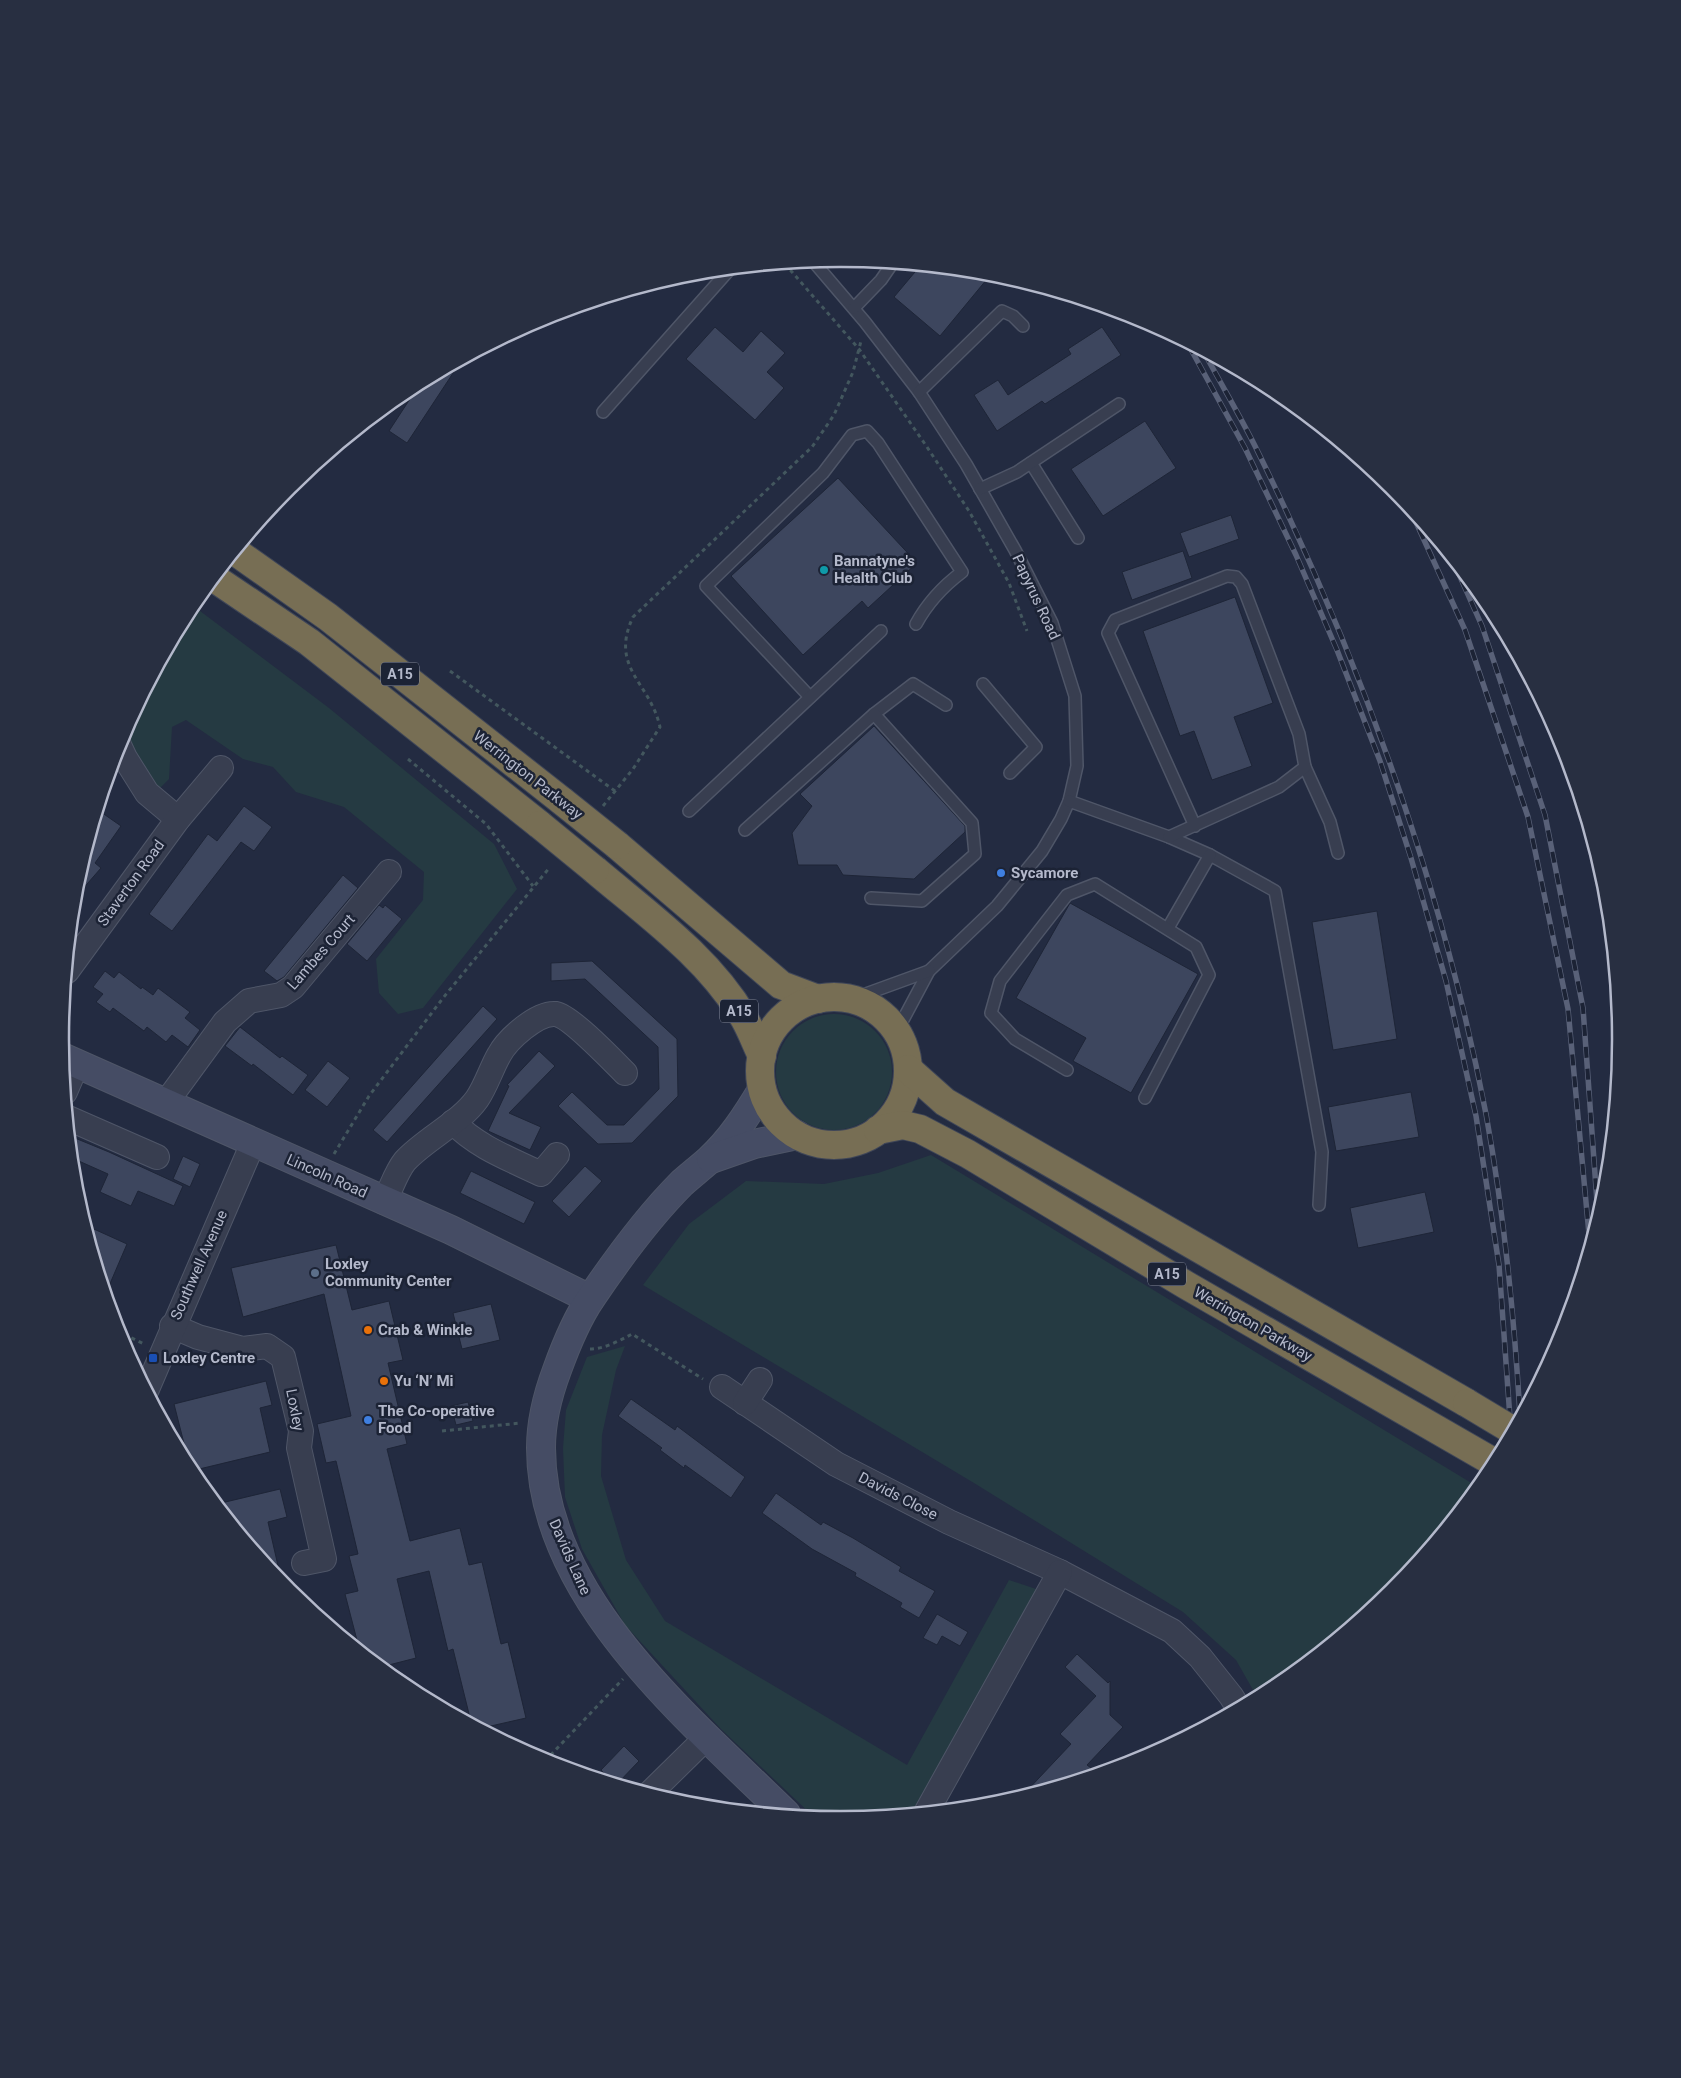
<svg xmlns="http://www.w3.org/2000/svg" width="1681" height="2078" viewBox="0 0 1681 2078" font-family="Roboto,sans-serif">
	<rect width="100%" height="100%" fill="#232b41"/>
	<g fill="#253a42">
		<path d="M192,605L329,708L494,844L517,889L423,1008L398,1014L379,993L376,959L423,900L424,872L344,807L296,792L273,767L243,759L186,720L172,727L169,779L160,788C134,774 130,760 124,733Z"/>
		<circle cx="834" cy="1072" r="58"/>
		<polygon points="931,1155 1478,1487 1392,1591 1274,1688 1257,1697 1236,1660 1183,1612 974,1483 643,1285 689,1224 746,1181 824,1184 878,1173"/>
		<polygon points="625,1346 616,1370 602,1435 601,1476 626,1560 665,1621 907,1765 1009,1580 1039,1590 912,1812 840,1819 814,1817 721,1729 625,1625 582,1549 565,1497 563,1448 566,1410 587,1357"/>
	</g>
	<g fill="#3d465e" stroke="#1e2537">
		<polygon points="920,266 992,273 940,336 894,297"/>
		<polygon points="715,327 743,352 761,331 785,353 767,372 784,388 755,420 686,359"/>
		<polygon points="1102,327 1121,355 1045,404 1042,401 997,431 974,395 998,380 1008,395 1071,354 1068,349"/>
		<polygon points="461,361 407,443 389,431 421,382"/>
		<polygon points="1145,421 1176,468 1103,516 1071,469"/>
		<polygon points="838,478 917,563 868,608 862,601 803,655 731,576"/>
		<polygon points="1231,515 1239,539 1189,557 1180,533"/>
		<polygon points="1183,551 1192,578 1132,600 1122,572"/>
		<polygon points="1235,597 1273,703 1234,717 1252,766 1212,780 1194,731 1180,736 1143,631"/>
		<polygon points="874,726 965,826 965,832 914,879 843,875 837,865 798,865 792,833 812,806 800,794"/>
		<polygon points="244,806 272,827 254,851 241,842 172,931 149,914 208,834 217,841"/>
		<polygon points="98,810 121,826 95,863 101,868 74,899 75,886"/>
		<polygon points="343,875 358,888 284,977 277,981 264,971"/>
		<polygon points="1070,903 1198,974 1131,1093 1073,1061 1086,1038 1016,998"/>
		<polygon points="379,905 383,908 385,905 402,919 367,961 347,944"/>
		<polygon points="1377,911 1397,1039 1333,1050 1312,922"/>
		<polygon points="592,961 677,1039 678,1096 632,1143 598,1144 558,1106 572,1092 607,1125 624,1125 659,1089 658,1047 585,979 551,981 551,963"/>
		<polygon points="105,971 114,978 119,972 141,989 142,987 153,995 158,988 190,1012 185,1018 200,1030 188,1047 172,1035 166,1042 147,1027 144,1031 113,1008 110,1012 96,1002 103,994 93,987"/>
		<polygon points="483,1006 497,1019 387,1142 373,1130"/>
		<polygon points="240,1027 280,1058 282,1056 308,1075 293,1095 253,1064 252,1066 225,1046"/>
		<polygon points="539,1051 555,1066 509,1113 541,1127 530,1150 488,1131 509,1086 507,1085"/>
		<polygon points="328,1061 350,1078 327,1107 305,1090"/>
		<polygon points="1411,1092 1419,1137 1336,1151 1328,1107"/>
		<polygon points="70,1136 109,1152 183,1186 174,1206 138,1191 131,1206 100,1192 108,1174 72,1158"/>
		<polygon points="183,1156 200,1164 190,1187 173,1179"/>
		<polygon points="585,1166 602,1181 569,1217 552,1201"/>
		<polygon points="471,1171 535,1202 524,1224 460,1193"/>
		<polygon points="1425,1192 1434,1232 1358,1248 1350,1208"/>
		<polygon points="85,1225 127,1244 106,1293 96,1260"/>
		<polygon points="336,1245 352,1310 389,1301 403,1360 388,1363 407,1444 387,1449 410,1541 460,1528 469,1565 482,1562 501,1644 508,1642 526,1718 482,1728 471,1722 453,1649 448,1651 429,1571 397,1579 416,1658 381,1667 359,1648 345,1594 358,1591 349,1556 358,1554 336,1461 326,1463 317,1424 351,1416 324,1294 243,1317 231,1268"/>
		<polygon points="491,1304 500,1340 462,1349 453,1313"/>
		<polygon points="266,1381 272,1405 260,1408 270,1452 191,1471 174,1404"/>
		<polygon points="631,1399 675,1430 677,1426 745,1477 731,1498 685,1465 684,1468 660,1450 662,1448 618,1416"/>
		<polygon points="468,1402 473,1421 456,1425 451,1406"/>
		<polygon points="280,1489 287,1517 268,1522 282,1583 217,1504"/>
		<polygon points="776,1493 821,1525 823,1522 853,1538 901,1567 899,1571 935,1591 919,1618 900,1607 902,1603 855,1576 856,1573 812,1549 762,1513"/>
		<polygon points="937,1614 968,1632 960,1646 942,1636 937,1645 923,1638"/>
		<polygon points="1077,1654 1108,1683 1110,1681 1110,1715 1123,1727 1087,1765 1091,1768 1082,1777 1022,1796 1071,1744 1060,1734 1096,1696 1065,1667"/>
		<polygon points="624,1746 639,1761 618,1783 613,1782 601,1770"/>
	</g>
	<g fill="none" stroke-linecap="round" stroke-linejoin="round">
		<defs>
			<g id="lane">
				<polyline points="813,261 865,322 919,392 966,464 1015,550 1052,623 1075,696 1077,766 1069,801 1061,819 1042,851 997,906 929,971 897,1031"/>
				<polyline points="854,308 881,280 892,264"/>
				<polyline points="919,392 1002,311 1013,316 1023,326"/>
				<polyline points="603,412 730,269"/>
				<polyline points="1031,463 1078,538"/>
				<polyline points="980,489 1017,472 1119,404"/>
				<polyline points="983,684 1036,747 1010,773"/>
				<path d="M810,697L706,586L823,473L852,435L867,431L878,443L962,572C942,587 928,602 916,624"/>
				<polyline points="1305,767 1330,822 1338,853"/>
				<polyline points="1069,801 1169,837 1210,855 1275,891 1322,1152 1319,1205"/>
				<polyline points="689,811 881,631"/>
				<polyline points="745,830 874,714 913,684 946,705"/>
				<polyline points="1169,837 1279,787 1305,767 1299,734 1242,584 1236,577 1227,576 1115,620 1108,633 1195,826"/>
				<polyline points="871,898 922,901 975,854 972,823 874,714"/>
				<polyline points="1168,928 1210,855"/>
				<polyline points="852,999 929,971"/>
				<polyline points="1067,1070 1015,1039 991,1013 1000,981 1067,895 1095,884 1196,947 1209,975 1145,1098"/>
			</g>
			<g id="street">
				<polyline points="118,743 125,758 147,793 178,819"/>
				<polyline points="67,971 178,819 221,768"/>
				<polyline points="65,1092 77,1064"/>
				<polyline points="165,1104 225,1022 249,1001 281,995 293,987 389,872"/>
				<polyline points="68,1118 157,1157"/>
				<path d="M453,1122C477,1147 510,1159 541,1174L557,1155"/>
				<path d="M384,1202C391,1189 396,1172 405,1161C425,1139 460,1123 477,1099C486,1086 491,1069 499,1055C507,1040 537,1012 556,1014C571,1017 612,1060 625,1073"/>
				<polyline points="172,1326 198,1337 243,1349 267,1346 283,1357 301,1431 299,1448 324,1559 304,1563"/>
				<polyline points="722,1387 836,1464 949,1522 1060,1572 1172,1631 1200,1657 1231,1696 1238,1707"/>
				<polyline points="147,1389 253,1143"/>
				<polyline points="745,1403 760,1380"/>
				<polyline points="650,1793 707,1737"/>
				<polyline points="927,1811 1060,1572"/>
			</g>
			<g id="secondary">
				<polyline points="62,1057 451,1230 590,1299"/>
				<path d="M762,1090C747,1115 731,1140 709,1160C700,1168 691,1175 682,1183C648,1217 618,1258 591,1298C576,1320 566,1345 557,1370C548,1394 541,1422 541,1448C541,1597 688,1718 786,1814"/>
				<polyline points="711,1159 754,1144 797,1135"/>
			</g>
			<g id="highway">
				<polyline points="236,552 328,617 562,801"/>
				<polyline points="214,578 309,642 540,825"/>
				<polyline points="617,845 781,985 818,999"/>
				<path d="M595,870C648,915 708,957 744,1018C751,1030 756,1044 762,1056"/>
				<circle cx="834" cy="1071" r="74"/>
				<polyline points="908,1069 945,1102 1467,1403"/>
				<polyline points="878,1130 903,1125 920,1129 968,1154 1186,1285 1495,1463"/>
			</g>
		</defs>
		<use href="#lane" stroke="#4f5668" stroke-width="14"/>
		<use href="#street" stroke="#4f5668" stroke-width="26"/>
		<use href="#secondary" stroke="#4f5668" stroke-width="30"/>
		<use href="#highway" stroke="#3f4658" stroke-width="30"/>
		<g stroke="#43575e" stroke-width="3" stroke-dasharray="4 4" stroke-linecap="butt">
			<polyline points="785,264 859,349 927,447 969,511 1009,583 1027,631"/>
			<polyline points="450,671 615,791"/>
			<polyline points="408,759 486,824 533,886"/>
			<path d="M603,806L633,769L660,727C650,682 609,668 633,617L812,447L834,415L853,372L861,341"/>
			<polyline points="334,1154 369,1096 443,998 550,867"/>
			<polyline points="117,1331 144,1344"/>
			<path d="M590,1349C604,1349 619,1341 632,1334L703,1379"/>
			<polyline points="442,1431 521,1423"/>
			<polyline points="545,1761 623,1679"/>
		</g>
		<use href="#lane" stroke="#383e50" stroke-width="11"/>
		<use href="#street" stroke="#383e50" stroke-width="24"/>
		<use href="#secondary" stroke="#454c64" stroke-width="28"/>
		<use href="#highway" stroke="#776e54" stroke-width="28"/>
		<defs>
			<g id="rail">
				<polyline points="1188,344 1245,448 1296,555 1337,650 1380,761 1411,858 1446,981 1476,1116 1499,1265 1511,1432"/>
				<path d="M1204,352C1221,384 1239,414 1255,446C1360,658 1441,881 1486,1114C1504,1213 1514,1314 1520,1415"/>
				<polyline points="1410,509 1465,630 1528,817 1568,1009 1590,1245"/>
				<polyline points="1453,561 1482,626 1545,815 1583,1008 1598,1216"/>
			</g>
		</defs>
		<use href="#rail" stroke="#596178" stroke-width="5.5"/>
		<use href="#rail" stroke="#1c2335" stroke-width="4" stroke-dasharray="11" stroke-linecap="butt"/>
		<defs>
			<g id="highway-bridge">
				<polyline points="562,801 617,845"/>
				<polyline points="540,825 595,870"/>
				<polyline points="1467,1403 1512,1430"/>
			</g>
		</defs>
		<use href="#highway-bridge" stroke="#3f4658" stroke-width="30" stroke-linecap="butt"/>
		<use href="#highway-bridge" stroke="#776e54" stroke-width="28"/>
	</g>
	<circle fill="#0f9aa8" stroke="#1c2335" stroke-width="2" cx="824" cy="570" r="5"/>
	<g fill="#3f7fe0" stroke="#1c2335" stroke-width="2">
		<circle cx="1001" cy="873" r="5"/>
		<circle cx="368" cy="1420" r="5"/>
	</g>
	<circle fill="#5c6f8a" stroke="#1c2335" stroke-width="2" cx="315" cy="1273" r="5"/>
	<g fill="#e8710a" stroke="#1c2335" stroke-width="2">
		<circle cx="368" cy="1330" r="5"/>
		<circle cx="384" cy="1381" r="5"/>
	</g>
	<rect fill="#1a4fb4" stroke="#1c2335" stroke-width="2" x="148" y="1353" width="10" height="10" rx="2.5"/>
	<g text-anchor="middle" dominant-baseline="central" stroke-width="5" stroke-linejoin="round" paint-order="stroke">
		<g fill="#1c2335" stroke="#868c9e" stroke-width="1">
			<rect x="381" y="662.5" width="38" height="23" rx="4"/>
			<rect x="720" y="999.5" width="38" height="23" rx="4"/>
			<rect x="1148" y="1262.5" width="38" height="23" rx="4"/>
		</g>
		<g font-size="14" font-weight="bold" fill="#b4b9cb">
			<text x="400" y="674">A15</text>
			<text x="739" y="1011">A15</text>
			<text x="1167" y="1274">A15</text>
		</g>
		<g font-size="15" font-weight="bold" fill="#b4b9cb" stroke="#1c2335" text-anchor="start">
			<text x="834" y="561">Bannatyne's<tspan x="834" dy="17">Health Club</tspan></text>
			<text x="1011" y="873">Sycamore</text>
			<text x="325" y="1264">Loxley<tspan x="325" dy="17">Community Center</tspan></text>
			<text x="378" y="1330">Crab &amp; Winkle</text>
			<text x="163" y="1358">Loxley Centre</text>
			<text x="394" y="1381">Yu ‘N’ Mi</text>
			<text x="378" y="1411">The Co-operative<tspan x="378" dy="17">Food</tspan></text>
		</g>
		<g font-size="15" fill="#b4b9cb" stroke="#1c2335">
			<text transform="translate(1036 597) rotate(65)">Papyrus Road</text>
			<text transform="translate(528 775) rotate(38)">Werrington Parkway</text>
			<text transform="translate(131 883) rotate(-54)">Staverton Road</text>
			<text transform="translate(321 952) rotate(-49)">Lambes Court</text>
			<text transform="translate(327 1176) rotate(24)">Lincoln Road</text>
			<text transform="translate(199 1265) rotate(-66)">Southwell Avenue</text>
			<text transform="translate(1253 1324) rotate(30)">Werrington Parkway</text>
			<text transform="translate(295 1410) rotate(79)">Loxley</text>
			<text transform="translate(898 1496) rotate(27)">Davids Close</text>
			<text transform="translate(570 1557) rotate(66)">Davids Lane</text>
		</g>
	</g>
	<path d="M0 0H1681V2078H0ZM840 267H841A771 771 0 0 1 1612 1038V1040A771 771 0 0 1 841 1811H840A771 771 0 0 1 69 1040V1038A771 771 0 0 1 840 267Z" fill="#282f41" fill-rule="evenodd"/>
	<path fill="none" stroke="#b4b9cb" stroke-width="2.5" d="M840 267H841A771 771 0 0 1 1612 1038V1040A771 771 0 0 1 841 1811H840A771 771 0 0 1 69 1040V1038A771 771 0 0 1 840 267Z"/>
</svg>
